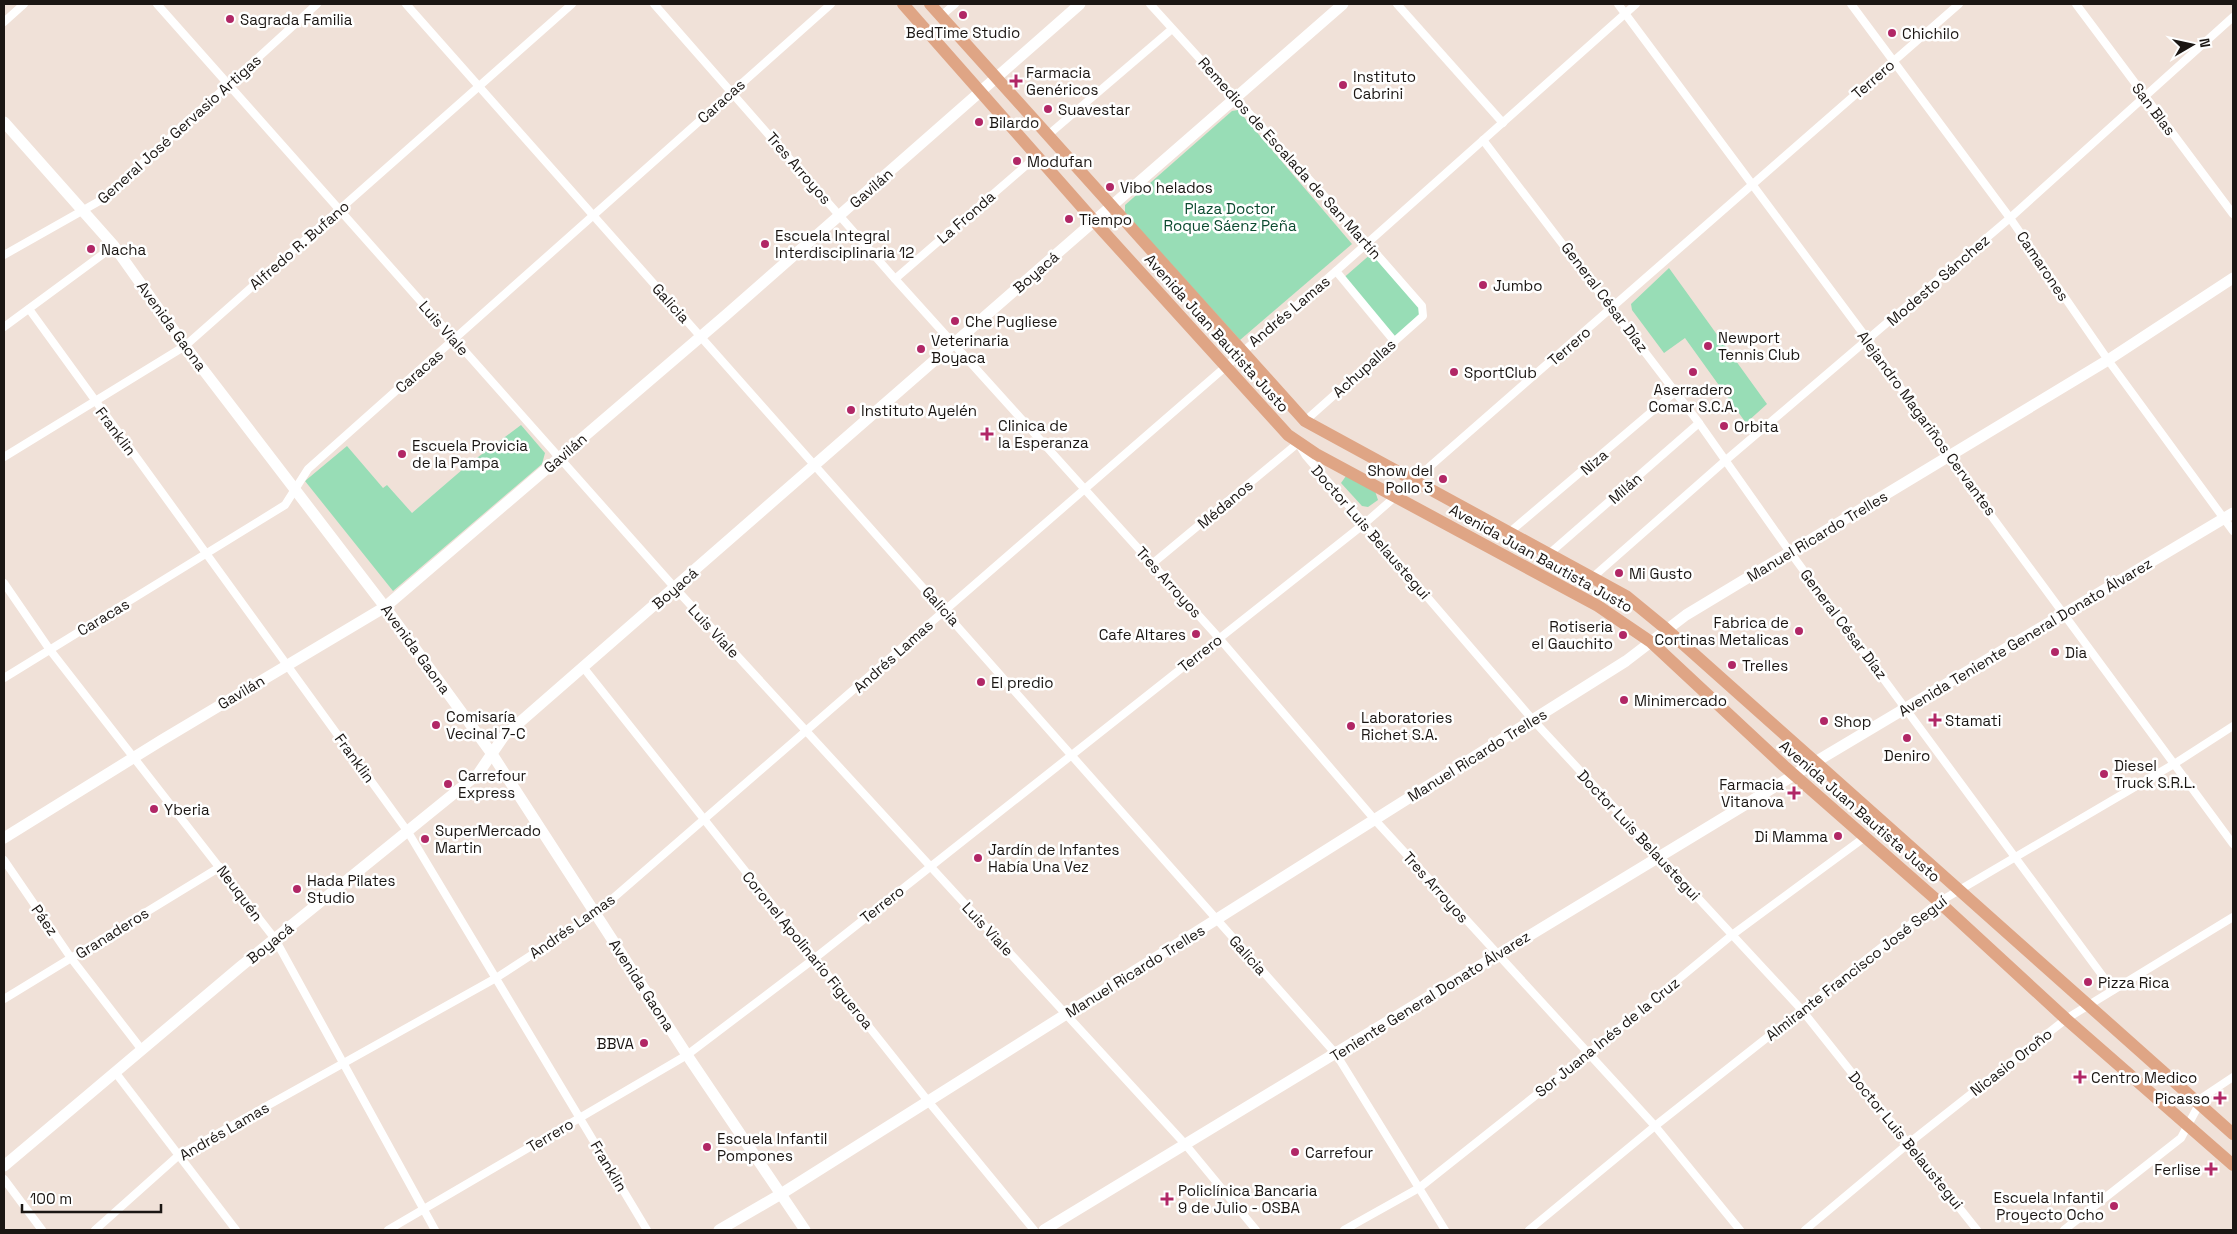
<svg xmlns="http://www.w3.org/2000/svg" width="2237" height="1234" viewBox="0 0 2237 1234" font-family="'Space Grotesk',sans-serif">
	<rect width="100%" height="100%" fill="#f0e1d8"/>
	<g fill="#98ddb6">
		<polygon points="1238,110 1352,244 1240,340 1125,213 1125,205 1232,111"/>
		<polygon points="1372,253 1424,313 1392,341 1340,281"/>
		<polygon points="1669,268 1767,404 1746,423 1685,338 1664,353 1632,310 1631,304"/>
		<polygon points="521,425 545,453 542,464 393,591 305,481 347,446 383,488 387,485 412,513 470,463"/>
		<polygon points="1346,476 1375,491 1378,500 1368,507 1362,506 1341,483"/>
	</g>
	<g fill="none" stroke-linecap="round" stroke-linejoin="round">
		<g stroke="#fff" stroke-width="8">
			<polyline points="157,4 675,588 1185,1144 1256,1230"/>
			<polyline points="406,4 1336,1054 1445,1230"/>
			<polyline points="654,4 895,279 1219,638 1375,820 1655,1126 1740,1230"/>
			<polyline points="1150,4 1367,243 1422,306 1423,316 1305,421"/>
			<polyline points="1397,4 1503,123"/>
			<polyline points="1618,4 1868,340 1948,457 2233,844"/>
			<polyline points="1851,4 2010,218 2108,360 2233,531"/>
			<polyline points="2076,4 2233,214"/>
			<polyline points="941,16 955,4"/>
			<polyline points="4,22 24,4"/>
			<polyline points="1048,135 1172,29"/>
			<polyline points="1483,140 1699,423 1790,552 2113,990"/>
			<polyline points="4,255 103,199 317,4"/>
			<polyline points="1336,271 1394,341"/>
			<polyline points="895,279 1037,156"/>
			<polyline points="29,309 408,832 647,1230"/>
			<polyline points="4,327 114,246"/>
			<polyline points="4,457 185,346 572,4"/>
			<polyline points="1511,531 1676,391"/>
			<polyline points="1550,553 1699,423"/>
			<polyline points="1152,564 1298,443 1306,456 1533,720 1801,1009 1977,1230"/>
			<polyline points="1593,577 1726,460 2010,218 2233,17"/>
			<polyline points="4,583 50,650 275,939 435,1230"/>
			<polyline points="583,667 928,1101 1034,1230"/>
			<polyline points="4,678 285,505 308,469 831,4"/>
			<polyline points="4,860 71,958 142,1050"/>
			<polyline points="4,999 220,867"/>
			<polyline points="115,1072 236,1230"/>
			<polyline points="4,1179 42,1230"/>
			<polyline points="95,1230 179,1155 496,978 596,913 1336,271 1636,4"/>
			<polyline points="388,1230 687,1055 815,958 1364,524 1959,4"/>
			<polyline points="1344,1230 1419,1188 1589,1053 1732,935 1865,837"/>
			<polyline points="1529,1230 1655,1126 1939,902 2174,764 2233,726"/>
			<polyline points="1805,1230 1909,1143 2066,1019 2233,917"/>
			<polyline points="2064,1230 2181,1138 2203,1097 2233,1077"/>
		</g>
		<g stroke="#fff" stroke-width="11">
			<polyline points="4,122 114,246 185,346 385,607 492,754 687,1055 805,1230"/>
			<polyline points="4,838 162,740 385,607 726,315 1080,4"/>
			<polyline points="4,1166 240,967 478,774 504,736 1343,4"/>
			<polyline points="719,1230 781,1194 1626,661 1686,615 2108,360 2233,278"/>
			<polyline points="1044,1230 1827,755 2233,513"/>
		</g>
		<g stroke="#dfa585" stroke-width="12">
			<polyline points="903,4 1103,231 1288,435 1316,454 1598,606 1651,642 1784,766 1939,902 2066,1019 2233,1165"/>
			<polyline points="930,4 1305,421 1626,596 1665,628 2233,1134"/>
		</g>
	</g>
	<g fill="#b12766" stroke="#fff" stroke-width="2">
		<circle cx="963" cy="15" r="5"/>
		<circle cx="230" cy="19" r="5"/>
		<circle cx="1892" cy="33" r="5"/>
		<path d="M1013.5 73.5h5v5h5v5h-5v5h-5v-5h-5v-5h5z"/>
		<circle cx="1343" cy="85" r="5"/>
		<circle cx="1048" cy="109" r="5"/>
		<circle cx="979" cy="122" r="5"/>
		<circle cx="1017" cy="161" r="5"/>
		<circle cx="1110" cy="187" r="5"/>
		<circle cx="1069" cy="219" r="5"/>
		<circle cx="765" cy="244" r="5"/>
		<circle cx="91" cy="249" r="5"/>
		<circle cx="1483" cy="285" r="5"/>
		<circle cx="955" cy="321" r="5"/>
		<circle cx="1708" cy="346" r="5"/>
		<circle cx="921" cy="349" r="5"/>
		<circle cx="1454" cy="372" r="5"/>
		<circle cx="1693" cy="372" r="5"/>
		<circle cx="851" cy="410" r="5"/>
		<circle cx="1724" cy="426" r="5"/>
		<path d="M984.5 426.5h5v5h5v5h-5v5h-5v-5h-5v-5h5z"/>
		<circle cx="402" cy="454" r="5"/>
		<circle cx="1443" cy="479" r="5"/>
		<circle cx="1619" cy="573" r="5"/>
		<circle cx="1799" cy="631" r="5"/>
		<circle cx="1196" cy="634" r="5"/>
		<circle cx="1623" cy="635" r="5"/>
		<circle cx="2055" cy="652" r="5"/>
		<circle cx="1732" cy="665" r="5"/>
		<circle cx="981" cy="682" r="5"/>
		<circle cx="1624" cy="700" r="5"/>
		<path d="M1932.5 712.5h5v5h5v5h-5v5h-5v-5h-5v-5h5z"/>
		<circle cx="1824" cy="721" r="5"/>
		<circle cx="436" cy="725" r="5"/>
		<circle cx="1351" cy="726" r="5"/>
		<circle cx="1907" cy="738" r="5"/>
		<circle cx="2104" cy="774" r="5"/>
		<circle cx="448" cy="784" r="5"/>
		<path d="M1791.5 785.5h5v5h5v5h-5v5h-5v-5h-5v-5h5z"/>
		<circle cx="154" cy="809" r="5"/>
		<circle cx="1838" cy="836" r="5"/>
		<circle cx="425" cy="839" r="5"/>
		<circle cx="978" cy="858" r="5"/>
		<circle cx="297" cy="889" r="5"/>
		<circle cx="2088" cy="982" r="5"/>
		<circle cx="644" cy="1043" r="5"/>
		<path d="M2077.5 1069.5h5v5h5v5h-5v5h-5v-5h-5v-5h5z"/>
		<path d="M2217.5 1090.5h5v5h5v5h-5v5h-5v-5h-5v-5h5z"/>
		<circle cx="707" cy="1147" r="5"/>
		<circle cx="1295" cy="1152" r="5"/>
		<path d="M2208.5 1161.5h5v5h5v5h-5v5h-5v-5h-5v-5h5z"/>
		<path d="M1164.5 1191.5h5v5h5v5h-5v5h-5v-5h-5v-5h5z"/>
		<circle cx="2114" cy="1206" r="5"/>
	</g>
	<g text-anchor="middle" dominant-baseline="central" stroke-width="5" stroke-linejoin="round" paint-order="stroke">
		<g font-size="15" fill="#1b1613" stroke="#fff" text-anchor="start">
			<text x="240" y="19">Sagrada Familia</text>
			<text x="963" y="32" text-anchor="middle">BedTime Studio</text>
			<text x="1902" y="33">Chichilo</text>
			<text x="1026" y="72">Farmacia<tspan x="1026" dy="17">Genéricos</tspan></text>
			<text x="1353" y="76">Instituto<tspan x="1353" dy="17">Cabrini</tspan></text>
			<text x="1058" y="109">Suavestar</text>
			<text x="989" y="122">Bilardo</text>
			<text x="1027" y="161">Modufan</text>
			<text x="1120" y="187">Vibo helados</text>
			<text x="1079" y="219">Tiempo</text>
			<text x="775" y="235">Escuela Integral<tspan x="775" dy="17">Interdisciplinaria 12</tspan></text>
			<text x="101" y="249">Nacha</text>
			<text x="1493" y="285">Jumbo</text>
			<text x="965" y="321">Che Pugliese</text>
			<text x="1718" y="337">Newport<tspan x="1718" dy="17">Tennis Club</tspan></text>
			<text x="931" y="340">Veterinaria<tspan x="931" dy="17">Boyaca</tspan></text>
			<text x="1464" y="372">SportClub</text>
			<text x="1693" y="389" text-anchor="middle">Aserradero<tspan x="1693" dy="17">Comar S.C.A.</tspan></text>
			<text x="861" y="410">Instituto Ayelén</text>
			<text x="998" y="425">Clinica de<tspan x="998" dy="17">la Esperanza</tspan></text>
			<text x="1734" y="426">Orbita</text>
			<text x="412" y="445">Escuela Provicia<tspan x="412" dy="17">de la Pampa</tspan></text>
			<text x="1433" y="470" text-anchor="end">Show del<tspan x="1433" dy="17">Pollo 3</tspan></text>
			<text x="1629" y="573">Mi Gusto</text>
			<text x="1789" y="622" text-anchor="end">Fabrica de<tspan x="1789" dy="17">Cortinas Metalicas</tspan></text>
			<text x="1613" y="626" text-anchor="end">Rotiseria<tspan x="1613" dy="17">el Gauchito</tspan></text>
			<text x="1186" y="634" text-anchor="end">Cafe Altares</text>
			<text x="2065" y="652">Dia</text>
			<text x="1742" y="665">Trelles</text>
			<text x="991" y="682">El predio</text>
			<text x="1634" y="700">Minimercado</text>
			<text x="446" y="716">Comisaría<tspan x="446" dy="17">Vecinal 7-C</tspan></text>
			<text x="1361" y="717">Laboratories<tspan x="1361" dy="17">Richet S.A.</tspan></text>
			<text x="1945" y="720">Stamati</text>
			<text x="1834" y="721">Shop</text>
			<text x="1907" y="755" text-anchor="middle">Deniro</text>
			<text x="2114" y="765">Diesel<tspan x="2114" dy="17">Truck S.R.L.</tspan></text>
			<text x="458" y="775">Carrefour<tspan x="458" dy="17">Express</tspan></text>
			<text x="1784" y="784" text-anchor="end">Farmacia<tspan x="1784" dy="17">Vitanova</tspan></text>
			<text x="164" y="809">Yberia</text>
			<text x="435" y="830">SuperMercado<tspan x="435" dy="17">Martin</tspan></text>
			<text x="1828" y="836" text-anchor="end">Di Mamma</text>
			<text x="988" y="849">Jardín de Infantes<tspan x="988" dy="17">Había Una Vez</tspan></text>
			<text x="307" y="880">Hada Pilates<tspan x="307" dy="17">Studio</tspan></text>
			<text x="2098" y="982">Pizza Rica</text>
			<text x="634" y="1043" text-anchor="end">BBVA</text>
			<text x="2091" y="1077">Centro Medico</text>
			<text x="2210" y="1098" text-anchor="end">Picasso</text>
			<text x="717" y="1138">Escuela Infantil<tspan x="717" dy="17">Pompones</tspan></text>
			<text x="1305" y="1152">Carrefour</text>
			<text x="2201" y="1169" text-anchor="end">Ferlise</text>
			<text x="1178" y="1190">Policlínica Bancaria<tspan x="1178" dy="17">9 de Julio - OSBA</tspan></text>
			<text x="2104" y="1197" text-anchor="end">Escuela Infantil<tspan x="2104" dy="17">Proyecto Ocho</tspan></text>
		</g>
		<g font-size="15" fill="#1b1613" stroke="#fff">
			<text transform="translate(1873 79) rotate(-41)">Terrero</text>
			<text transform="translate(721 101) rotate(-42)">Caracas</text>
			<text transform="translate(2154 109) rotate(53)">San Blas</text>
			<text transform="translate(179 129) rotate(-42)">General José Gervasio Artigas</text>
			<text transform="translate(1290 158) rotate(48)">Remedios de Escalada de San Martín</text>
			<text transform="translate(799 168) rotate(49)">Tres Arroyos</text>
			<text transform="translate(871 188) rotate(-41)">Gavilán</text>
			<text transform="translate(966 217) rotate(-41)">La Fronda</text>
			<text transform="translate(299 245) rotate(-41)">Alfredo R. Bufano</text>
			<text transform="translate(2043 266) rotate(56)">Camarones</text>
			<text transform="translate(1036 272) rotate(-41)">Boyacá</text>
			<text transform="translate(1938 280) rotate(-41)">Modesto Sánchez</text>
			<text transform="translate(1605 297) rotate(53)">General César Díaz</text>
			<text transform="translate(671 303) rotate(48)">Galicia</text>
			<text transform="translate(1289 311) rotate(-40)">Andrés Lamas</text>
			<text transform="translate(172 326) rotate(54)">Avenida Gaona</text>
			<text transform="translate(444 328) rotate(49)">Luis Viale</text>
			<text transform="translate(1217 333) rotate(48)">Avenida Juan Bautista Justo</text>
			<text transform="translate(1569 346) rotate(-41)">Terrero</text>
			<text transform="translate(1364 368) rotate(-42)">Achupallas</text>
			<text transform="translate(419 371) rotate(-41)">Caracas</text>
			<text transform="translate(1927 423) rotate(54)">Alejandro Magariños Cervantes</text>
			<text transform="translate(116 431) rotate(53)">Franklin</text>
			<text transform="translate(565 453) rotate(-41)">Gavilán</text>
			<text transform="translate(1594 462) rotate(-41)">Niza</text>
			<text transform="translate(1625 488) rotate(-41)">Milán</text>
			<text transform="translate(1225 504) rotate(-40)">Médanos</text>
			<text transform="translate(1371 532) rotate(49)">Doctor Luis Belaustegui</text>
			<text transform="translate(1817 536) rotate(-31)">Manuel Ricardo Trelles</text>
			<text transform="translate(1541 558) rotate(29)">Avenida Juan Bautista Justo</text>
			<text transform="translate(1169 582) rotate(48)">Tres Arroyos</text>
			<text transform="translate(675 588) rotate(-41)">Boyacá</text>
			<text transform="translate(941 606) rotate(48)">Galicia</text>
			<text transform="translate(103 617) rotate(-31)">Caracas</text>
			<text transform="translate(1844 624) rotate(53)">General César Díaz</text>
			<text transform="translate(714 631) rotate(47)">Luis Viale</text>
			<text transform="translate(2025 637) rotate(-31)">Avenida Teniente General Donato Álvarez</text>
			<text transform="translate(416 649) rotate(54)">Avenida Gaona</text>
			<text transform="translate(1200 653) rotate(-38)">Terrero</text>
			<text transform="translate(893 656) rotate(-42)">Andrés Lamas</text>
			<text transform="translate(241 692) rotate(-31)">Gavilán</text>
			<text transform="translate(1477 755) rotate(-32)">Manuel Ricardo Trelles</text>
			<text transform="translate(355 758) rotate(54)">Franklin</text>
			<text transform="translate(1860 811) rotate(41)">Avenida Juan Bautista Justo</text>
			<text transform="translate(1639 835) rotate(47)">Doctor Luis Belaustegui</text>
			<text transform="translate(1436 887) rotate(48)">Tres Arroyos</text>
			<text transform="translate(240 893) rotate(53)">Neuquén</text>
			<text transform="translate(882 904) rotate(-38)">Terrero</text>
			<text transform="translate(45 920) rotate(55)">Páez</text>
			<text transform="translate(572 926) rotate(-35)">Andrés Lamas</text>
			<text transform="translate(988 929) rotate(47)">Luis Viale</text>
			<text transform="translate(112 933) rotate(-32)">Granaderos</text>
			<text transform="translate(270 943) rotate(-39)">Boyacá</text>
			<text transform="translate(808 950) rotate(51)">Coronel Apolinario Figueroa</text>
			<text transform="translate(1248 955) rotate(48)">Galicia</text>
			<text transform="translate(1856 968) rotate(-38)">Almirante Francisco José Seguí</text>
			<text transform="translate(1135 971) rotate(-32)">Manuel Ricardo Trelles</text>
			<text transform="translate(642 985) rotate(57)">Avenida Gaona</text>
			<text transform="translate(1430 996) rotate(-32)">Teniente General Donato Álvarez</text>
			<text transform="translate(1607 1037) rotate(-39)">Sor Juana Inés de la Cruz</text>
			<text transform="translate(2011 1062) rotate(-38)">Nicasio Oroño</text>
			<text transform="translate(224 1131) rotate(-30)">Andrés Lamas</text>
			<text transform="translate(550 1135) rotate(-31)">Terrero</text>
			<text transform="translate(1906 1140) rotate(51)">Doctor Luis Belaustegui</text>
			<text transform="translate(609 1166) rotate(59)">Franklin</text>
		</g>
		<g font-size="15" fill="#0b4a2f" stroke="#fff">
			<text x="1230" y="208">Plaza Doctor<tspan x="1230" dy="17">Roque Sáenz Peña</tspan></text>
		</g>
	</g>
	<rect width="2237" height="1234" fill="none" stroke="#1b1613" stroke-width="10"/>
	<g transform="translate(2192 45) rotate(81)" stroke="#ffffff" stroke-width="4" paint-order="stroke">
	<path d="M0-4L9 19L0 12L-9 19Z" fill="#1b1613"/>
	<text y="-8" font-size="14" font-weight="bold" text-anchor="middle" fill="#1b1613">N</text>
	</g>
	<path d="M22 1204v8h139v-8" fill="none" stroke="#1b1613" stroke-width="2.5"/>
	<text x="30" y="1204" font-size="15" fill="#1b1613" stroke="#ffffff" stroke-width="4" paint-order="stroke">100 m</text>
</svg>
